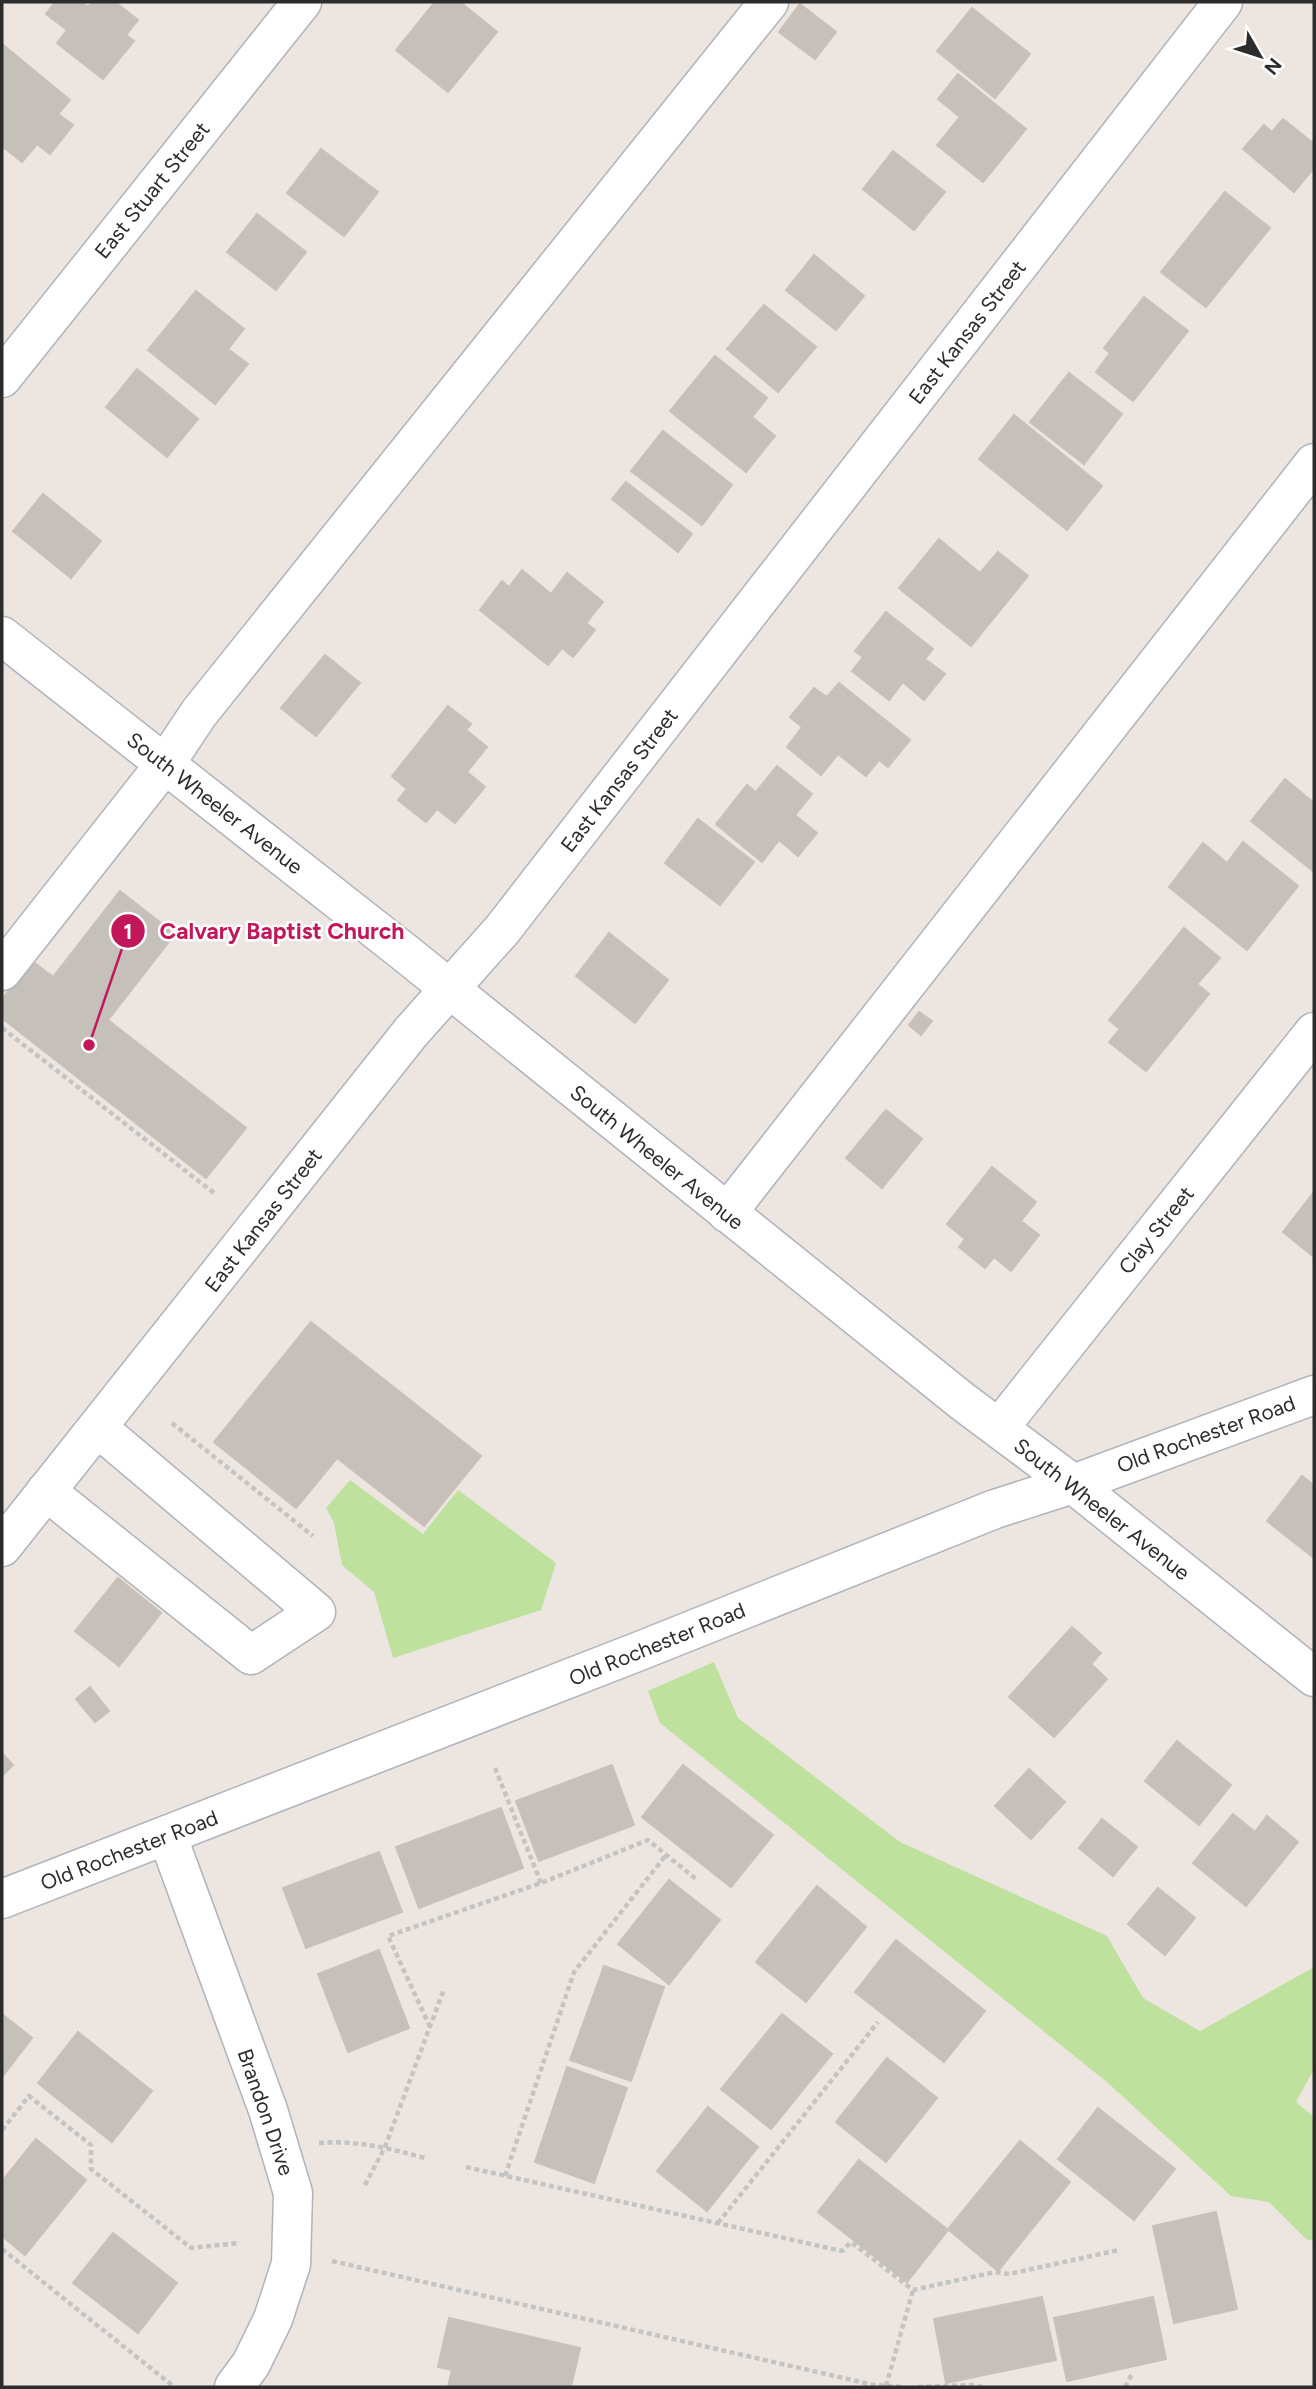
<svg xmlns="http://www.w3.org/2000/svg" width="1316" height="2389" viewBox="0 0 1316 2389" font-family="Figtree,sans-serif">
	<rect width="100%" height="100%" fill="#ede5df"/>
	<g fill="#bee29e">
		<polygon points="350,1480 423,1534 458,1490 556,1563 541,1610 393,1658 374,1592 342,1565 334,1523 326,1508"/>
		<polygon points="714,1662 738,1718 900,1842 1107,1936 1143,1998 1200,2031 1314,1967 1314,2069 1296,2102 1314,2117 1314,2241 1306,2239 1269,2202 1231,2196 1108,2083 660,1723 648,1691"/>
	</g>
	<g fill="#c6c0ba" stroke="#c9c1b8" stroke-width="2">
		<polygon points="55,2 81,2 88,7 93,2 115,2 138,20 126,35 134,41 103,79 57,43 67,30 46,14"/>
		<polygon points="435,2 460,2 497,32 448,92 396,50"/>
		<polygon points="800,4 836,32 815,59 779,32"/>
		<polygon points="972,8 1030,54 995,98 937,51"/>
		<polygon points="2,44 70,100 58,114 73,125 50,154 37,144 22,162 2,146"/>
		<polygon points="958,74 1026,129 983,182 937,145 960,117 938,99"/>
		<polygon points="1283,119 1314,144 1314,168 1294,192 1243,149 1264,125 1272,132"/>
		<polygon points="321,149 378,192 344,236 287,193"/>
		<polygon points="893,151 945,192 914,230 863,189"/>
		<polygon points="1225,192 1270,228 1206,307 1161,272"/>
		<polygon points="257,214 306,252 276,290 227,252"/>
		<polygon points="814,255 864,296 836,330 786,290"/>
		<polygon points="196,291 244,329 228,349 248,364 215,404 148,350"/>
		<polygon points="1144,297 1188,331 1133,401 1096,372 1110,353 1104,348"/>
		<polygon points="764,305 816,347 778,392 727,349"/>
		<polygon points="715,356 767,398 752,417 775,436 746,472 670,411"/>
		<polygon points="137,369 198,419 167,457 106,407"/>
		<polygon points="1069,373 1122,414 1084,464 1030,422"/>
		<polygon points="1014,415 1102,486 1067,530 979,459"/>
		<polygon points="663,431 732,485 702,525 631,471"/>
		<polygon points="626,482 692,534 678,552 612,499"/>
		<polygon points="43,494 101,541 71,578 13,531"/>
		<polygon points="939,539 980,573 998,552 1028,576 971,646 899,588"/>
		<polygon points="522,570 551,594 567,573 603,602 586,623 595,630 573,657 562,648 548,665 480,610 502,581 509,587"/>
		<polygon points="886,612 933,649 925,659 945,674 924,700 903,682 889,700 852,671 863,657 855,651"/>
		<polygon points="325,655 360,683 316,736 281,708"/>
		<polygon points="839,683 910,740 888,767 879,760 866,776 838,754 821,775 787,747 802,727 790,717 814,688 827,697"/>
		<polygon points="448,706 471,724 466,730 487,747 467,772 485,787 455,823 437,809 426,822 398,800 407,789 392,776"/>
		<polygon points="777,766 812,794 795,815 817,833 798,856 779,840 762,862 716,824 747,785 756,792"/>
		<polygon points="1285,779 1314,803 1314,872 1251,821"/>
		<polygon points="698,819 754,862 720,905 665,863"/>
		<polygon points="1243,842 1298,886 1247,950 1169,887 1203,843 1227,863"/>
		<polygon points="120,891 175,934 108,1020 246,1128 206,1178 2,1018 2,999 32,961 53,977"/>
		<polygon points="1184,928 1220,958 1197,984 1209,994 1146,1071 1109,1042 1120,1029 1109,1020"/>
		<polygon points="609,933 668,980 635,1023 576,976"/>
		<polygon points="919,1012 932,1021 921,1035 909,1025"/>
		<polygon points="886,1110 922,1139 882,1188 846,1158"/>
		<polygon points="992,1167 1036,1202 1021,1221 1039,1235 1011,1271 994,1257 985,1268 959,1247 965,1239 947,1224"/>
		<polygon points="1314,1192 1314,1257 1283,1232"/>
		<polygon points="311,1322 481,1456 424,1526 337,1458 296,1508 214,1442"/>
		<polygon points="1302,1476 1314,1485 1314,1558 1267,1521"/>
		<polygon points="118,1578 161,1613 119,1666 75,1631"/>
		<polygon points="1072,1627 1101,1653 1091,1664 1107,1679 1054,1737 1009,1697"/>
		<polygon points="90,1687 109,1711 95,1722 76,1699"/>
		<polygon points="1177,1741 1231,1785 1199,1825 1145,1781"/>
		<polygon points="2,1753 13,1765 2,1776"/>
		<polygon points="612,1765 634,1825 539,1861 516,1801"/>
		<polygon points="683,1765 773,1835 731,1887 642,1817"/>
		<polygon points="1029,1769 1065,1802 1031,1839 995,1806"/>
		<polygon points="501,1808 523,1868 419,1908 396,1847"/>
		<polygon points="1233,1814 1255,1832 1267,1816 1298,1842 1246,1906 1193,1863"/>
		<polygon points="1102,1819 1137,1847 1113,1876 1079,1848"/>
		<polygon points="379,1852 402,1912 306,1948 283,1888"/>
		<polygon points="669,1880 720,1920 669,1984 618,1944"/>
		<polygon points="817,1886 866,1927 806,2002 756,1962"/>
		<polygon points="1158,1888 1195,1918 1165,1955 1128,1924"/>
		<polygon points="896,1940 985,2011 944,2062 855,1992"/>
		<polygon points="379,1950 409,2028 348,2052 318,1974"/>
		<polygon points="604,1966 664,1987 631,2081 570,2060"/>
		<polygon points="2,2014 32,2038 2,2077"/>
		<polygon points="782,2014 832,2054 771,2129 721,2089"/>
		<polygon points="78,2032 152,2091 112,2142 38,2083"/>
		<polygon points="887,2058 937,2098 886,2162 836,2122"/>
		<polygon points="567,2067 627,2088 594,2183 535,2162"/>
		<polygon points="708,2107 758,2147 707,2211 657,2171"/>
		<polygon points="1098,2108 1175,2169 1134,2220 1058,2159"/>
		<polygon points="36,2139 86,2180 25,2255 2,2236 2,2181"/>
		<polygon points="1020,2141 1070,2182 998,2271 948,2229"/>
		<polygon points="859,2160 948,2230 907,2282 818,2212"/>
		<polygon points="1216,2212 1237,2309 1174,2323 1153,2226"/>
		<polygon points="113,2233 177,2283 138,2333 73,2283"/>
		<polygon points="1042,2297 1056,2360 946,2383 934,2319"/>
		<polygon points="1153,2297 1166,2359 1067,2381 1054,2318"/>
		<polygon points="449,2318 580,2348 571,2387 448,2387 452,2370 438,2367"/>
	</g>
	<g fill="none" stroke-linecap="round" stroke-linejoin="round">
		<defs>
			<g id="minor">
				<polyline points="2,378 302,2"/>
				<polyline points="2,636 404,952 962,1401 1073,1484 1314,1677"/>
				<polyline points="2,971 165,764 199,713 769,2"/>
				<polyline points="727,1213 1314,463"/>
				<polyline points="999,1428 1314,1032"/>
				<polyline points="46,1491 251,1655 316,1612 98,1428"/>
				<polyline points="2,1547 411,1032 502,930 1223,2"/>
				<polyline points="167,1835 268,2110 293,2193 291,2264 273,2319 251,2364 234,2387"/>
				<polyline points="2,1899 637,1652 995,1509 1073,1484 1314,1395"/>
			</g>
		</defs>
		<use href="#minor" stroke="#afb3bc" stroke-width="41"/>
		<g stroke="#c4c4c4" stroke-width="4.5" stroke-dasharray="5 3.5" stroke-linecap="butt">
			<polyline points="2,1028 214,1193"/>
			<polyline points="172,1423 313,1536"/>
			<polyline points="495,1768 541,1883"/>
			<polyline points="430,2027 388,1936 541,1883 648,1840 696,1879"/>
			<polyline points="2,2130 29,2096 91,2145 91,2169 191,2248 239,2243"/>
			<path d="M319,2143C357,2140 388,2148 425,2158"/>
			<polyline points="466,2167 842,2251 851,2242 913,2290 995,2272 1009,2274 1119,2250"/>
			<polyline points="505,2176 574,1972 666,1855"/>
			<polyline points="365,2185 385,2147 444,1989"/>
			<polyline points="718,2223 878,2022"/>
			<polyline points="2,2249 173,2386"/>
			<polyline points="332,2261 874,2385 902,2387"/>
			<polyline points="886,2386 913,2290"/>
			<polyline points="918,2387 974,2385 982,2387"/>
			<polyline points="1125,2387 1133,2372"/>
		</g>
		<use href="#minor" stroke="#fff" stroke-width="38"/>
	</g>
	<g text-anchor="middle" dominant-baseline="central" stroke-width="5" stroke-linejoin="round" paint-order="stroke">
		<g font-size="21" fill="#2c2c2c" stroke="#fff">
			<text transform="translate(152 190) rotate(-51)">East Stuart Street</text>
			<text transform="translate(967 332) rotate(-52)">East Kansas Street</text>
			<text transform="translate(619 780) rotate(-52)">East Kansas Street</text>
			<text transform="translate(215 803) rotate(38)">South Wheeler Avenue</text>
			<text transform="translate(657 1157) rotate(39)">South Wheeler Avenue</text>
			<text transform="translate(263 1220) rotate(-52)">East Kansas Street</text>
			<text transform="translate(1156 1230) rotate(-51)">Clay Street</text>
			<text transform="translate(1206 1434) rotate(-20)">Old Rochester Road</text>
			<text transform="translate(1102 1509) rotate(38)">South Wheeler Avenue</text>
			<text transform="translate(657 1644) rotate(-22)">Old Rochester Road</text>
			<text transform="translate(129 1850) rotate(-21)">Old Rochester Road</text>
			<text transform="translate(266 2112) rotate(71)">Brandon Drive</text>
		</g>
	</g>
	<path fill="none" stroke="#c2185b" stroke-width="2.5" d="M89 1045L128 931"/>
	<g fill="#c2185b" stroke="#fff" stroke-width="2.5">
		<circle cx="89" cy="1045" r="7"/>
		<circle cx="128" cy="931" r="18"/>
	</g>
	<g font-size="21" text-anchor="middle" font-weight="bold" fill="#fff">
		<text x="128" y="939">1</text>
	</g>
	<g font-size="23" text-anchor="middle" font-weight="bold" fill="#c2185b" stroke="#fff" stroke-width="5" stroke-linejoin="round" paint-order="stroke">
		<text x="282" y="939">Calvary Baptist Church</text>
	</g>
	<rect width="1316" height="2389" fill="none" stroke="#2c2c2c" stroke-width="7"/>
	<g transform="translate(1260 56) rotate(129)" stroke="#ffffff" stroke-width="5" paint-order="stroke">
	<path d="M0-5L12 26L0 18L-12 26Z" fill="#2c2c2c"/>
	<text y="-10" font-size="19" font-weight="bold" text-anchor="middle" fill="#2c2c2c">N</text>
	</g>
</svg>
